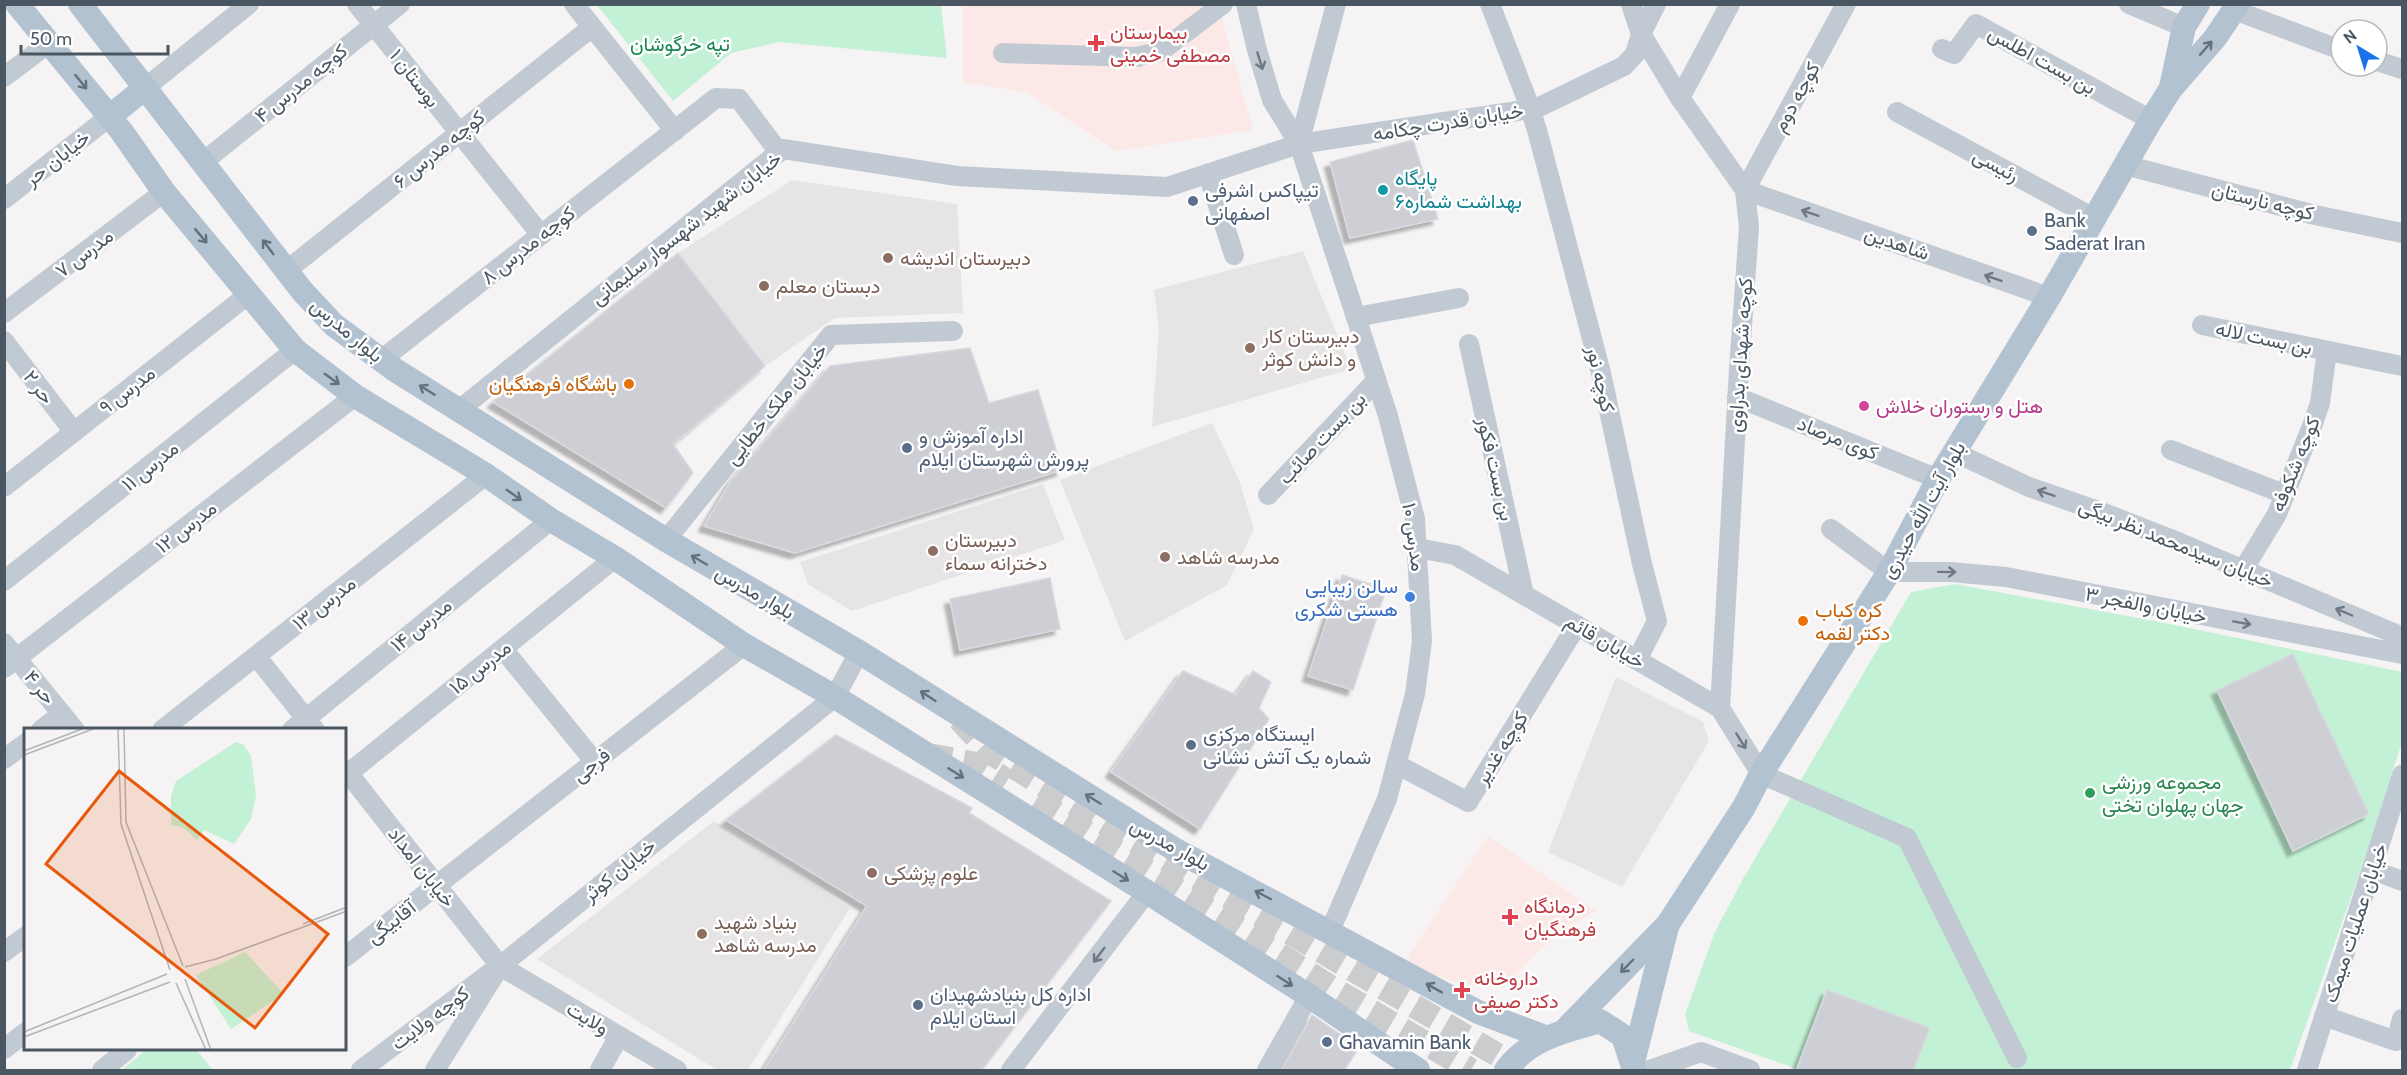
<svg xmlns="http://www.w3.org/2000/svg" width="2407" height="1075" viewBox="0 0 2407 1075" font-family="Cabin,Vazirmatn,sans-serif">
	<defs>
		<filter id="shadow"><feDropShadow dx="-5.5" dy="5.5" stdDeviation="1.5" flood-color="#0004"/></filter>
	</defs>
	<rect width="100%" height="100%" fill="#f5f3f3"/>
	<g fill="#e6e4e5">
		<polygon points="792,180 957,204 963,313 835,318 765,366 678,253"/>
		<polygon points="1303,251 1351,369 1152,427 1159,328 1154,290"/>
		<polygon points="1212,423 1239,480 1254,529 1227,585 1125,641 1060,480"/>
		<polygon points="1043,484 1065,540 852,611 808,584 800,562"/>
		<polygon points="1616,677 1703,722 1709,741 1622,887 1548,852"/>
		<polygon points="714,821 850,908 748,1070 717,1070 537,959"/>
	</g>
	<g fill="#fce8e6">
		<polygon points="963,5 1218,5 1253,130 1116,151 1026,92 963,82"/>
		<polygon points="1488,836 1596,911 1575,923 1538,951 1503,988 1476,986 1450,980 1417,969 1410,961 1409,955"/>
	</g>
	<g fill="#c3f1d5">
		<polygon points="597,5 941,5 947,58 779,42 731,53 673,101"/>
		<polygon points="1955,584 2170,624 2402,672 2402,742 2370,843 2290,1070 1800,1070 1689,1031 1685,1014 1715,932 1743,879 1911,592"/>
		<polygon points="146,1050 196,1050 213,1070 122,1070"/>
	</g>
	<g fill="#cdcfd5" stroke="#d7d9de" stroke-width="1.5" filter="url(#shadow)">
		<polygon points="1413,140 1438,219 1350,238 1330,162"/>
		<polygon points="678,253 765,366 673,444 693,473 666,508 493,402"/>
		<polygon points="970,348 989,403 1038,390 1062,470 795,553 704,526 731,481 830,366"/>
		<polygon points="1342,575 1386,589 1353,690 1308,676"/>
		<polygon points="1050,578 1060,629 960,650 950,599"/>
		<polygon points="2293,654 2369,814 2293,851 2217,690"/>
		<polygon points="1183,671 1236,695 1253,671 1271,682 1259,708 1269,719 1200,829 1111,772"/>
		<polygon points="836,735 972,808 969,813 1111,901 981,1071 763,1071 867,906 726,820"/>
		<polygon points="1827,990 1930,1028 1913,1071 1796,1071"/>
		<polygon points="1312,1015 1359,1047 1344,1071 1281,1071"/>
	</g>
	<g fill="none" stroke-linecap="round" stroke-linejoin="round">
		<g stroke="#caccce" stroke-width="24" stroke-dasharray="24 12" stroke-linecap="butt">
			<polyline points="959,719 991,753 1124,835 1523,1070"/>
			<polyline points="928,755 982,765 1007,781"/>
			<polyline points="1036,800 1332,988 1471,1070"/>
		</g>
		<g stroke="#c1cad2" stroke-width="20">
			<polyline points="357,4 541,235"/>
			<polyline points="574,4 675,131"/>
			<polyline points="1246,4 1257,50 1272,100 1299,144 1356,317 1388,416 1415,519 1422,641 1415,694 1387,799 1330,931"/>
			<polyline points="1490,4 1526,97 1537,130 1601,373 1642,564 1657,621 1637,660"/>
			<polyline points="1631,4 1641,34 1680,98 1745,190 1749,227 1739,369 1720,708"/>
			<polyline points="1846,4 1745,190 2049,297"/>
			<polyline points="2129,4 2184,27"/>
			<polyline points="2234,10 2341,50"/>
			<polyline points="1942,49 1954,54 1976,24 2151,120"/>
			<polyline points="1003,53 1137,57 1161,51 1223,4"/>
			<polyline points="2377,61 2402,69"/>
			<polyline points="4,77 49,43"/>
			<polyline points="145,88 249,4"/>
			<polyline points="1680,98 1730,4"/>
			<polyline points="1897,112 2094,218"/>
			<polyline points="1299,144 1336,4"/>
			<polyline points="203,162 400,4"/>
			<polyline points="2125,165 2315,215 2402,233"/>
			<polyline points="1208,174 1234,255"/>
			<polyline points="4,199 109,117"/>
			<polyline points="286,271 592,27"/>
			<polyline points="4,313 164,192"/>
			<polyline points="1356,317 1459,298"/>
			<polyline points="2202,325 2402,366"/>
			<polyline points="4,341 74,432"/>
			<polyline points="1469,344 1524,595"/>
			<polyline points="381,360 716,98 739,99 778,151"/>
			<polyline points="1737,397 1938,479"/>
			<polyline points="459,410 783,149 957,176 1167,187 1299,144 1537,108 1624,66 1635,54 1641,34 1656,4"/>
			<polyline points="2171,450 2284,494"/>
			<polyline points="1954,452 2029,487 2104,513 2173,540 2398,635"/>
			<polyline points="4,487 249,294"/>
			<polyline points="1268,495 1376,381"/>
			<polyline points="1831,529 1889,572 1951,572 2006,577 2402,654"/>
			<polyline points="666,540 831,335 953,331"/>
			<polyline points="1417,548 1455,555 1720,708 1761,774 1907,838 2017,1058"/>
			<polyline points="2243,570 2277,514 2312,426 2320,403 2327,351"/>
			<polyline points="4,581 295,350"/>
			<polyline points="4,643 75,730"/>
			<polyline points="503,649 595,762"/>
			<polyline points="256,656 315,730"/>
			<polyline points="4,668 355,396"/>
			<polyline points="41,730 62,714"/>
			<polyline points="162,730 486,475"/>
			<polyline points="292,730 551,520"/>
			<polyline points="4,759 26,743"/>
			<polyline points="1396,764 1468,802 1577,625"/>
			<polyline points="345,769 500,966 677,1070"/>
			<polyline points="345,776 615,558"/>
			<polyline points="2373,870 2402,881"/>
			<polyline points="4,952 26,936"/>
			<polyline points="345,957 744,645"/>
			<polyline points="2324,1016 2396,1041 2402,1019"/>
			<polyline points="4,1049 26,1032"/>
			<polyline points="102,1070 127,1050"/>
			<polyline points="361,1070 490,973"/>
			<polyline points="435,1070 500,966 835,697 859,652"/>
			<polyline points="600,1070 619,1036"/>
			<polyline points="1011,1070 1147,892"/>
			<polyline points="1267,1070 1309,996"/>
			<polyline points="1650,1070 1701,1052 1750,1070"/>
			<polyline points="2307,1070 2402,775"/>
		</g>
		<g stroke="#b3c2d1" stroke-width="24">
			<polyline points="17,4 122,132 164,192 295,350 355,396 486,475 551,520 615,558 744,645 835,697 1147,892 1309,996 1418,1070"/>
			<polyline points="80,4 303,292 334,325 395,370 666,540 859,652 1174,849 1478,1012 1545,1037"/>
			<polyline points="2171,87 2184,27 2198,4"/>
			<polyline points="109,117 145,88"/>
			<polyline points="1564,1031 1668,924 1744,807 1761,774 1889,572 1938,479 2049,297 2151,120 2170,90 2215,38 2238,4"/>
			<polyline points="1633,1062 1667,927"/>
			<path d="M1506,1070C1529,1039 1564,1031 1600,1021L1623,1036L1634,1070"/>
		</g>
	</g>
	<defs><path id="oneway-shaft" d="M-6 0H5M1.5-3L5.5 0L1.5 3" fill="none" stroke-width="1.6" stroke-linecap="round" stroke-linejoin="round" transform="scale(1.5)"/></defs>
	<g stroke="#64717d">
		<use href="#oneway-shaft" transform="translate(2206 48) rotate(-49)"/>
		<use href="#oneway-shaft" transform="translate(81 82) rotate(51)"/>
		<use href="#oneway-shaft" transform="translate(201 236) rotate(50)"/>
		<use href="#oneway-shaft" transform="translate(268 247) rotate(-127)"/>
		<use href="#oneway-shaft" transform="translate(332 379) rotate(36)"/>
		<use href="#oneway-shaft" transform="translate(427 390) rotate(-148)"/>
		<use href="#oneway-shaft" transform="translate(514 495) rotate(35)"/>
		<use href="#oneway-shaft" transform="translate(699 560) rotate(-150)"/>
		<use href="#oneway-shaft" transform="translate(928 696) rotate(-147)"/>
		<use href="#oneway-shaft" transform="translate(956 773) rotate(32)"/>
		<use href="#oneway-shaft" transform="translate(1093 799) rotate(-148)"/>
		<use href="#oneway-shaft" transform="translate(1121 876) rotate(32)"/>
		<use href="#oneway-shaft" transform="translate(1263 895) rotate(-152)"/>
		<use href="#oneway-shaft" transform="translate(1627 966) rotate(134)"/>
		<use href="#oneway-shaft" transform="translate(1285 981) rotate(33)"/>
		<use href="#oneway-shaft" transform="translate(1434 988) rotate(-151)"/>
	</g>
	<g stroke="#6e7983">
		<use href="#oneway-shaft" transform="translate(1260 61) rotate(73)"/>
		<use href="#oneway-shaft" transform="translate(1810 213) rotate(-161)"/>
		<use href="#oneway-shaft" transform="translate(1993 278) rotate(-161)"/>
		<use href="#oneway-shaft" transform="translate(2046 493) rotate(-161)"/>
		<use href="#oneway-shaft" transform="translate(1947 572) rotate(1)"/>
		<use href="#oneway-shaft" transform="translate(2344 612) rotate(-157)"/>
		<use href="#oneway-shaft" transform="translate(2242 623) rotate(10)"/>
		<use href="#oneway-shaft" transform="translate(1741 741) rotate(58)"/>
		<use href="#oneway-shaft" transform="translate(1099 955) rotate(127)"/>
	</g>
	<g fill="#e0444e" stroke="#fff" stroke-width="2">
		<path d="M1093 34h6v6h6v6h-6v6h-6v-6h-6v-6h6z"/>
		<path d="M1507 908h6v6h6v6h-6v6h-6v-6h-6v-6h6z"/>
		<path d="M1459 981h6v6h6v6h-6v6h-6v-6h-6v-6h6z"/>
	</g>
	<circle fill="#0f9aa8" stroke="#fff" stroke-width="2" cx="1383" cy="190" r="6"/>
	<g fill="#5c6f8a" stroke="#fff" stroke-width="2">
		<circle cx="1193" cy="201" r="6"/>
		<circle cx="2032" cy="231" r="6"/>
		<circle cx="907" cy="448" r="6"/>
		<circle cx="1191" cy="745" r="6"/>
		<circle cx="918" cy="1005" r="6"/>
		<circle cx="1327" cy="1042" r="6"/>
	</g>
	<g fill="#8d6e63" stroke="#fff" stroke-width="2">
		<circle cx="888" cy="258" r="6"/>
		<circle cx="764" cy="286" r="6"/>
		<circle cx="1250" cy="348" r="6"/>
		<circle cx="933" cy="551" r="6"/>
		<circle cx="1165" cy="557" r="6"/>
		<circle cx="872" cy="873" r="6"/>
		<circle cx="702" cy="934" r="6"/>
	</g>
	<g fill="#e8710a" stroke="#fff" stroke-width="2">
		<circle cx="629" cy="384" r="6"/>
		<circle cx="1803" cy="621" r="6"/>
	</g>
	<circle fill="#d1479c" stroke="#fff" stroke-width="2" cx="1864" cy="406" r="6"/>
	<circle fill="#3f7fe0" stroke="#fff" stroke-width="2" cx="1410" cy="597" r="6"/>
	<circle fill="#2e9e5b" stroke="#fff" stroke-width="2" cx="2090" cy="793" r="6"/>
	<g text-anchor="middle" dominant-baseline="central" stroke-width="5" stroke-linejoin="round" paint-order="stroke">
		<g font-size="20" fill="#be3a42" stroke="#fff" text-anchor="start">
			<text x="1110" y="32">بیمارستان<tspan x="1110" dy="23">مصطفی خمینی</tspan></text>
			<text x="1524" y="906">درمانگاه<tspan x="1524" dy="23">فرهنگیان</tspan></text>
			<text x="1474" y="978">داروخانه<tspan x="1474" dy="23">دکتر صیفی</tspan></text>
		</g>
		<g font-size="20" fill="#17864f" stroke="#fff">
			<text x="680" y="44">تپه خرگوشان</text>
		</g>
		<g font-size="20" fill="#4a5661" stroke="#fff">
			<text transform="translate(2042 60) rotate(29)">بن بست اطلس</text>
			<text transform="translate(415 78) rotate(52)">بوستان ۱</text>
			<text transform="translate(301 83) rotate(-39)">کوچه مدرس ۴</text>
			<text transform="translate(1796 97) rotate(-61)">کوچه دوم</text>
			<text transform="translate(1448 122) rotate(-9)">خیابان قدرت چکامه</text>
			<text transform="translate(439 149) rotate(-39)">کوچه مدرس ۶</text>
			<text transform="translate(57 158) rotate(-38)">خیابان حر</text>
			<text transform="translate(1996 165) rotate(28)">رئیسی</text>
			<text transform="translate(2263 201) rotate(14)">کوچه نارستان</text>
			<text transform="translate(686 228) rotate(-38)">خیابان شهید شهسوار سلیمانی</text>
			<text transform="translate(1897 243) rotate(19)">شاهدین</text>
			<text transform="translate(528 245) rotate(-38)">کوچه مدرس ۸</text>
			<text transform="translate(84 253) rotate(-37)">مدرس ۷</text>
			<text transform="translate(347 330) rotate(40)">بلوار مدرس</text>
			<text transform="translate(2264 338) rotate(12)">بن بست لاله</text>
			<text transform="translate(1740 355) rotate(-86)">کوچه شهدای بدراوی</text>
			<text transform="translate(1601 379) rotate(77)">کوچه نور</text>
			<text transform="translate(39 387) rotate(53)">حر ۲</text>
			<text transform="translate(127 390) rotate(-38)">مدرس ۹</text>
			<text transform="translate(776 404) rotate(-51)">خیابان ملک خطایی</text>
			<text transform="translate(1322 438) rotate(-47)">بن بست صائب</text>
			<text transform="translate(1838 438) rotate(22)">کوی مرصاد</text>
			<text transform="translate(2295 464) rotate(-68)">کوچه شکوفه</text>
			<text transform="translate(150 466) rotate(-39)">مدرس ۱۱</text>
			<text transform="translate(1496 469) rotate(77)">بن بست فکور</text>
			<text transform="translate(1923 510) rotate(-61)">بلوار آیت الله حیدری</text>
			<text transform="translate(186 527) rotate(-38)">مدرس ۱۲</text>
			<text transform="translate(1414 537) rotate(82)">مدرس ۱۰</text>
			<text transform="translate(2176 543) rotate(22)">خیابان سیدمحمد نظر بیگی</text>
			<text transform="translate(755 592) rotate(30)">بلوار مدرس</text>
			<text transform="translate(324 603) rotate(-38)">مدرس ۱۳</text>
			<text transform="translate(2146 605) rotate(11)">خیابان والفجر ۳</text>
			<text transform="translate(421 625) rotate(-39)">مدرس ۱۴</text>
			<text transform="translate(1605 641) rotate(30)">خیابان قائم</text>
			<text transform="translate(480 667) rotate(-39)">مدرس ۱۵</text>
			<text transform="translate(40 687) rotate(51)">حر ۴</text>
			<text transform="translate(1501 748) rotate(-58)">کوچه غدیر</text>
			<text transform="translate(591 765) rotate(-38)">فرجی</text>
			<text transform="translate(1170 844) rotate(29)">بلوار مدرس</text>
			<text transform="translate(422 867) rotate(52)">خیابان امداد</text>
			<text transform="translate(619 870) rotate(-39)">خیابان کوثر</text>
			<text transform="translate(391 922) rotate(-38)">آقابیگی</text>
			<text transform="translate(2355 923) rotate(-72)">خیابان عملیات میمک</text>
			<text transform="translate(430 1018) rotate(-37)">کوچه ولایت</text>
			<text transform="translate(588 1018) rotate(31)">ولایت</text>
		</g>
		<g font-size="20" fill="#0d838f" stroke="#fff" text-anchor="start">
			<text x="1395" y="178">پایگاه<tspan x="1395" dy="23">بهداشت شماره۶</tspan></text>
		</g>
		<g font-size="20" fill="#4e5e75" stroke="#fff" text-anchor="start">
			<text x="1205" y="190">تیپاکس اشرفی<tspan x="1205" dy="23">اصفهانی</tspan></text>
			<text x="2044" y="220">Bank<tspan x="2044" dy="23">Saderat Iran</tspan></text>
			<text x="919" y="436">اداره آموزش و<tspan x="919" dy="23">پرورش شهرستان ایلام</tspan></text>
			<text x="1203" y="734">ایستگاه مرکزی<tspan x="1203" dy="23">شماره یک آتش نشانی</tspan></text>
			<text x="930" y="994">اداره کل بنیادشهیدان<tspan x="930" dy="23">استان ایلام</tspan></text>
			<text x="1339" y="1042">Ghavamin Bank</text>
		</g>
		<g font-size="20" fill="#785e54" stroke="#fff" text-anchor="start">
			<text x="900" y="258">دبیرستان اندیشه</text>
			<text x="776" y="286">دبستان معلم</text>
			<text x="1262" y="336">دبیرستان کار<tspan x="1262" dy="23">و دانش کوثر</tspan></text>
			<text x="945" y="540">دبیرستان<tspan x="945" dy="23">دخترانه سماء</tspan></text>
			<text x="1177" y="557">مدرسه شاهد</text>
			<text x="884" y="873">علوم پزشکی</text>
			<text x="714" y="922">بنیاد شهید<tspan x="714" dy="23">مدرسه شاهد</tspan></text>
		</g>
		<g font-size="20" fill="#c56008" stroke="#fff" text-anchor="end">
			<text x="617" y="384">باشگاه فرهنگیان</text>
			<text x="1815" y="610" text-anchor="start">کره کباب<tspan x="1815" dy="23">دکتر لقمه</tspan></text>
		</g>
		<g font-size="20" fill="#b23c85" stroke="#fff" text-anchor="start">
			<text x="1876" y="406">هتل و رستوران خلاش</text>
		</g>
		<g font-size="20" fill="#366cbe" stroke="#fff" text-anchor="end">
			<text x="1398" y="586">سالن زیبایی<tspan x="1398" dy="23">هستی شکری</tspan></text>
		</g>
		<g font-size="20" fill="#27864d" stroke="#fff" text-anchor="start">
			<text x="2102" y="782">مجموعه ورزشی<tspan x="2102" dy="23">جهان پهلوان تختی</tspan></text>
		</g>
	</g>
	<g transform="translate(24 728)">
		<rect width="322" height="322" fill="#f5f3f3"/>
		<path d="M212,14L220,17L227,28L232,68L227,91L210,116L180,102L173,112L160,100L147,97V68L152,53ZM221,224L260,266L207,301L172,247Z" fill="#c3f1d5"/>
		<path fill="none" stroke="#b1b4b9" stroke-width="1.5" d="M94,1L97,96L146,242M100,1L102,94L159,238M0,23L58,1M0,27L69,1M279,196L323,179M161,239L192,231L323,183M161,251L187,322M152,255L182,322M0,304L143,246M0,309L146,254"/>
		<path fill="#e8590c" fill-opacity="0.15" stroke="#e8590c" stroke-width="3" d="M95,43L304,206L231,300L22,136Z"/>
		<rect width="322" height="322" fill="none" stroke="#4a5661" stroke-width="3"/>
	</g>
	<rect width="2407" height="1075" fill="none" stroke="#4a5661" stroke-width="12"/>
	<g transform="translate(2359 48) rotate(322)"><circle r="28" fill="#ffffff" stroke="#b7bbc0" stroke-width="1.5"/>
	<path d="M0-4.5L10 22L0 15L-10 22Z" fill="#1a73e8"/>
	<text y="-9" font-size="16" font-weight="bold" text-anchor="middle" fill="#4a5661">N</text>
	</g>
	<path d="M21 45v9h147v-9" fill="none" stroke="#4a5661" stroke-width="3"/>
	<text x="30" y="45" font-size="18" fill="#4a5661" stroke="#ffffff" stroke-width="4.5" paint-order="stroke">50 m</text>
</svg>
